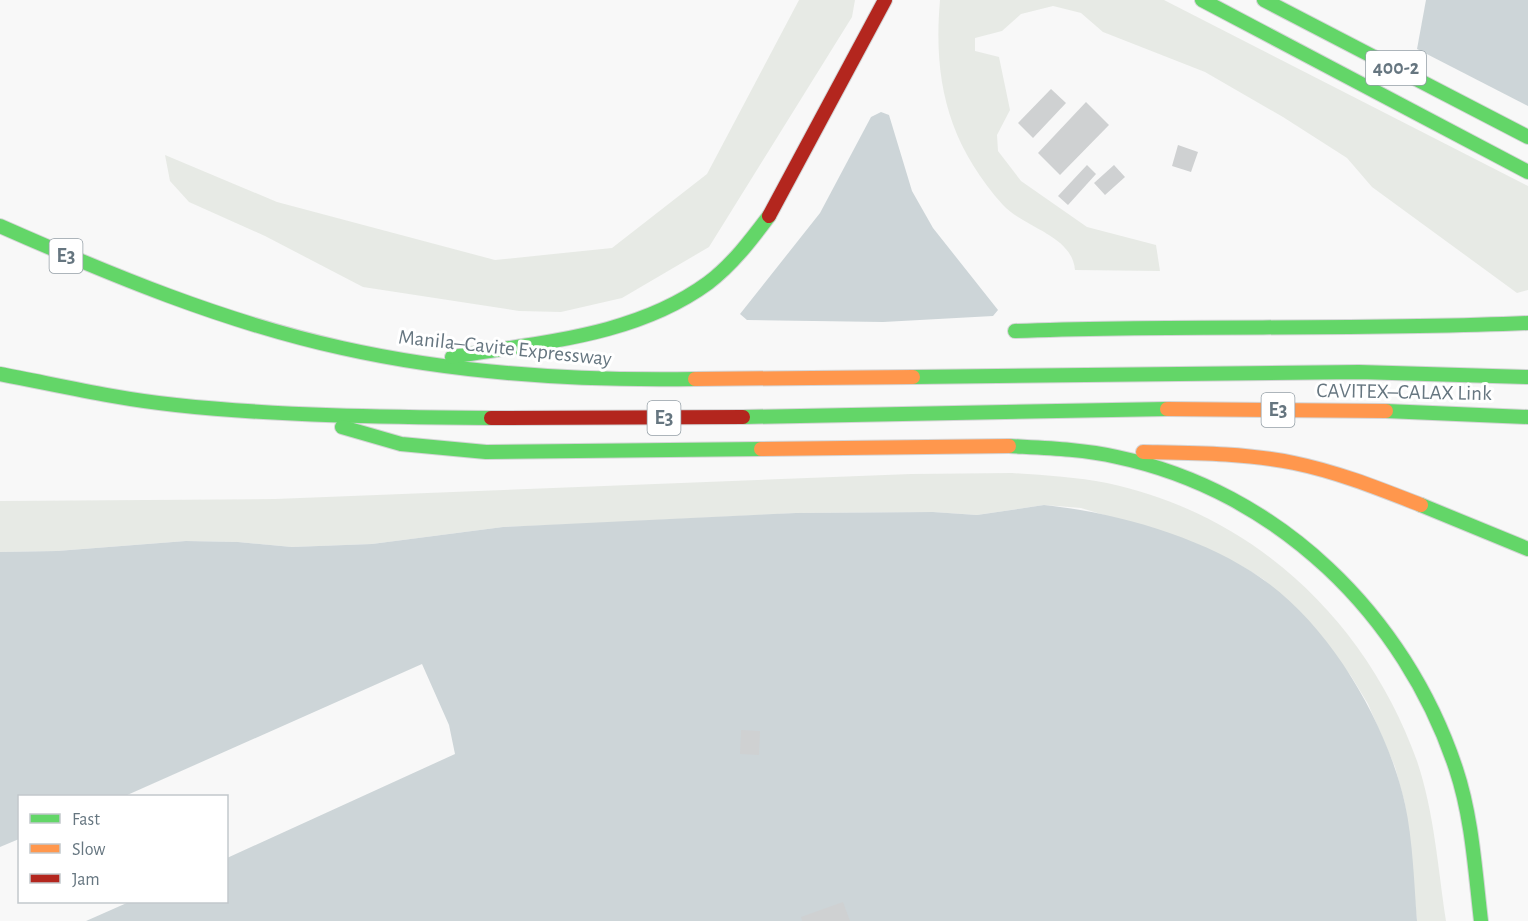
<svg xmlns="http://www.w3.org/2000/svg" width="1528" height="921" viewBox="0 0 1528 921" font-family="'Alegreya Sans',sans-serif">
	<rect width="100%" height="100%" fill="#f8f8f8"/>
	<g fill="#e7eae5">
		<polygon points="799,0 855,0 852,17 709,247 622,298 561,312 519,311 363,287 265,236 189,202 170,181 165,155 277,202 495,260 612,248 707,174"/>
		<path d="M940,0H1164L1528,186V290L1517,293L1372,187L1347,158L1283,117L1205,72L1103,32L1081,13L1053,6L1021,14L1002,31L975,38V51L999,57L1010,110L997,135L998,151L1021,181L1087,227L1156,245L1160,271L1075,270C1072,235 1024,228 1003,205C948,143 933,81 940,0Z"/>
		<path d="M1012,473C1044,475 1076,477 1107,483C1254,514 1367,621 1417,761C1434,811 1438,868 1446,921H1417L1405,804L1395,767L1368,704L1351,676L1330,649L1285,599L1263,579L1240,565L1208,549L1170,535L1081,508L1044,505L977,515L933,512L797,513L579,524L503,527L372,544L292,547L238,542L186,541L57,551L0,552V501L275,499L911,474Z"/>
	</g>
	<g fill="#cdd5d8">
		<polygon points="1426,0 1528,0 1528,106 1417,49"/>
		<polygon points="881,112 889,115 912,191 933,228 998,310 993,316 883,322 747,320 740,314 820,213 871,117"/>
		<path d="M1044,505C1114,512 1203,537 1261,578C1330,625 1387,723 1405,804C1413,842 1414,882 1417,921H86L129,902H226L227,858L455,754L449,725L422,664L125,796H20L19,839L0,847V552L57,551L186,541L238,542L292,547L372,544L503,527L796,513L933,512L977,515Z"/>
	</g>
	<g fill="#cfd1d2">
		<polygon points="1051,89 1066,103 1033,138 1018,123"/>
		<polygon points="1086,102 1109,125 1060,175 1038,153"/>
		<polygon points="1178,145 1198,152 1191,172 1172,166"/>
		<polygon points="1087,165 1096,174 1068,205 1058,196"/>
		<polygon points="1114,165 1125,177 1105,195 1094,183"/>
		<polygon points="741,730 760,731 759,755 740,754"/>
		<polygon points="843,902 850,921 802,921 801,917"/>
	</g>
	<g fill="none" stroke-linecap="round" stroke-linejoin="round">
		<defs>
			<g id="fast">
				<polyline points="1202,0 1528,172"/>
				<polyline points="1264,0 1528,137"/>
				<path d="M0,226C111,275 224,322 342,348C458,374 576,381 695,379"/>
				<path d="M1015,331C1186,324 1357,331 1528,323"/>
				<path d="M452,357C539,342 634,337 708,283C732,265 751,240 769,216"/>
				<path d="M0,374C58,385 116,399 176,405C280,416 385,417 491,418"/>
				<polyline points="913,377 1359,372 1528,377"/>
				<polyline points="1386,411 1528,417"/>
				<polyline points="743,417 1167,409"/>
				<polyline points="342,427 401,444 486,452 761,449"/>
				<path d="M1009,446C1045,448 1082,449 1117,457C1278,491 1405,615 1456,769C1472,817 1475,870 1481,921"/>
				<polyline points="1421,505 1528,549"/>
			</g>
			<g id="slow">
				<polyline points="695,379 913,377"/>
				<polyline points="1167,409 1386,411"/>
				<polyline points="761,449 1009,446"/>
				<path d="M1143,452C1193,453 1245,453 1294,463C1338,472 1380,489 1421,505"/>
			</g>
			<g id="jam">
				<polyline points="769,216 885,0"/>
				<polyline points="491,418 743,417"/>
			</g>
		</defs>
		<use href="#fast" stroke="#d4d5d6" stroke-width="16"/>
		<use href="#slow" stroke="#d4d5d6" stroke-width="16"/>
		<use href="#jam" stroke="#d4d5d6" stroke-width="16"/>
		<use href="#fast" stroke="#63d668" stroke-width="14"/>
		<use href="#slow" stroke="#ff974d" stroke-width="14"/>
		<use href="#jam" stroke="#b3261e" stroke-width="14"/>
	</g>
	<g text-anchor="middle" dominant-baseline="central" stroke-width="6" stroke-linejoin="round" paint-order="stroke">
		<g fill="#fff" stroke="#949fa6" stroke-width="1.5">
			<rect x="1366" y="51" width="60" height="34" rx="4.5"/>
			<rect x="49.5" y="239" width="33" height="34" rx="4.5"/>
			<rect x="1261.5" y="393" width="33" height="34" rx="4.5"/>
			<rect x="647.5" y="401" width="33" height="34" rx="4.5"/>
		</g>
		<g font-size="20" font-weight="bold" fill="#667680">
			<text x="1396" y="68">400-2</text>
			<text x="66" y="256">E3</text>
			<text x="1278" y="410">E3</text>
			<text x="664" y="418">E3</text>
		</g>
		<g font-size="21" fill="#667680" stroke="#fff">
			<text transform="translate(505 348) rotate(6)">Manila–Cavite Expressway</text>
			<text transform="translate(1404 392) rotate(1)">CAVITEX–CALAX Link</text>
		</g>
	</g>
	<rect x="18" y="795" width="210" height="108" fill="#ffffff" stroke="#c2c8cc" stroke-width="1.5"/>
	<rect x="30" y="814" width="30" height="9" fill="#63d668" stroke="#c2c8cc" stroke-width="1.5"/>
	<text x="72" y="825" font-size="18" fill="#667680">Fast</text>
	<rect x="30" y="844" width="30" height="9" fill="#ff974d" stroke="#c2c8cc" stroke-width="1.5"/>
	<text x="72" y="855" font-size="18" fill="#667680">Slow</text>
	<rect x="30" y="874" width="30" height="9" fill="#b3261e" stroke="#c2c8cc" stroke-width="1.5"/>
	<text x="72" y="885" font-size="18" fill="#667680">Jam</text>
</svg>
